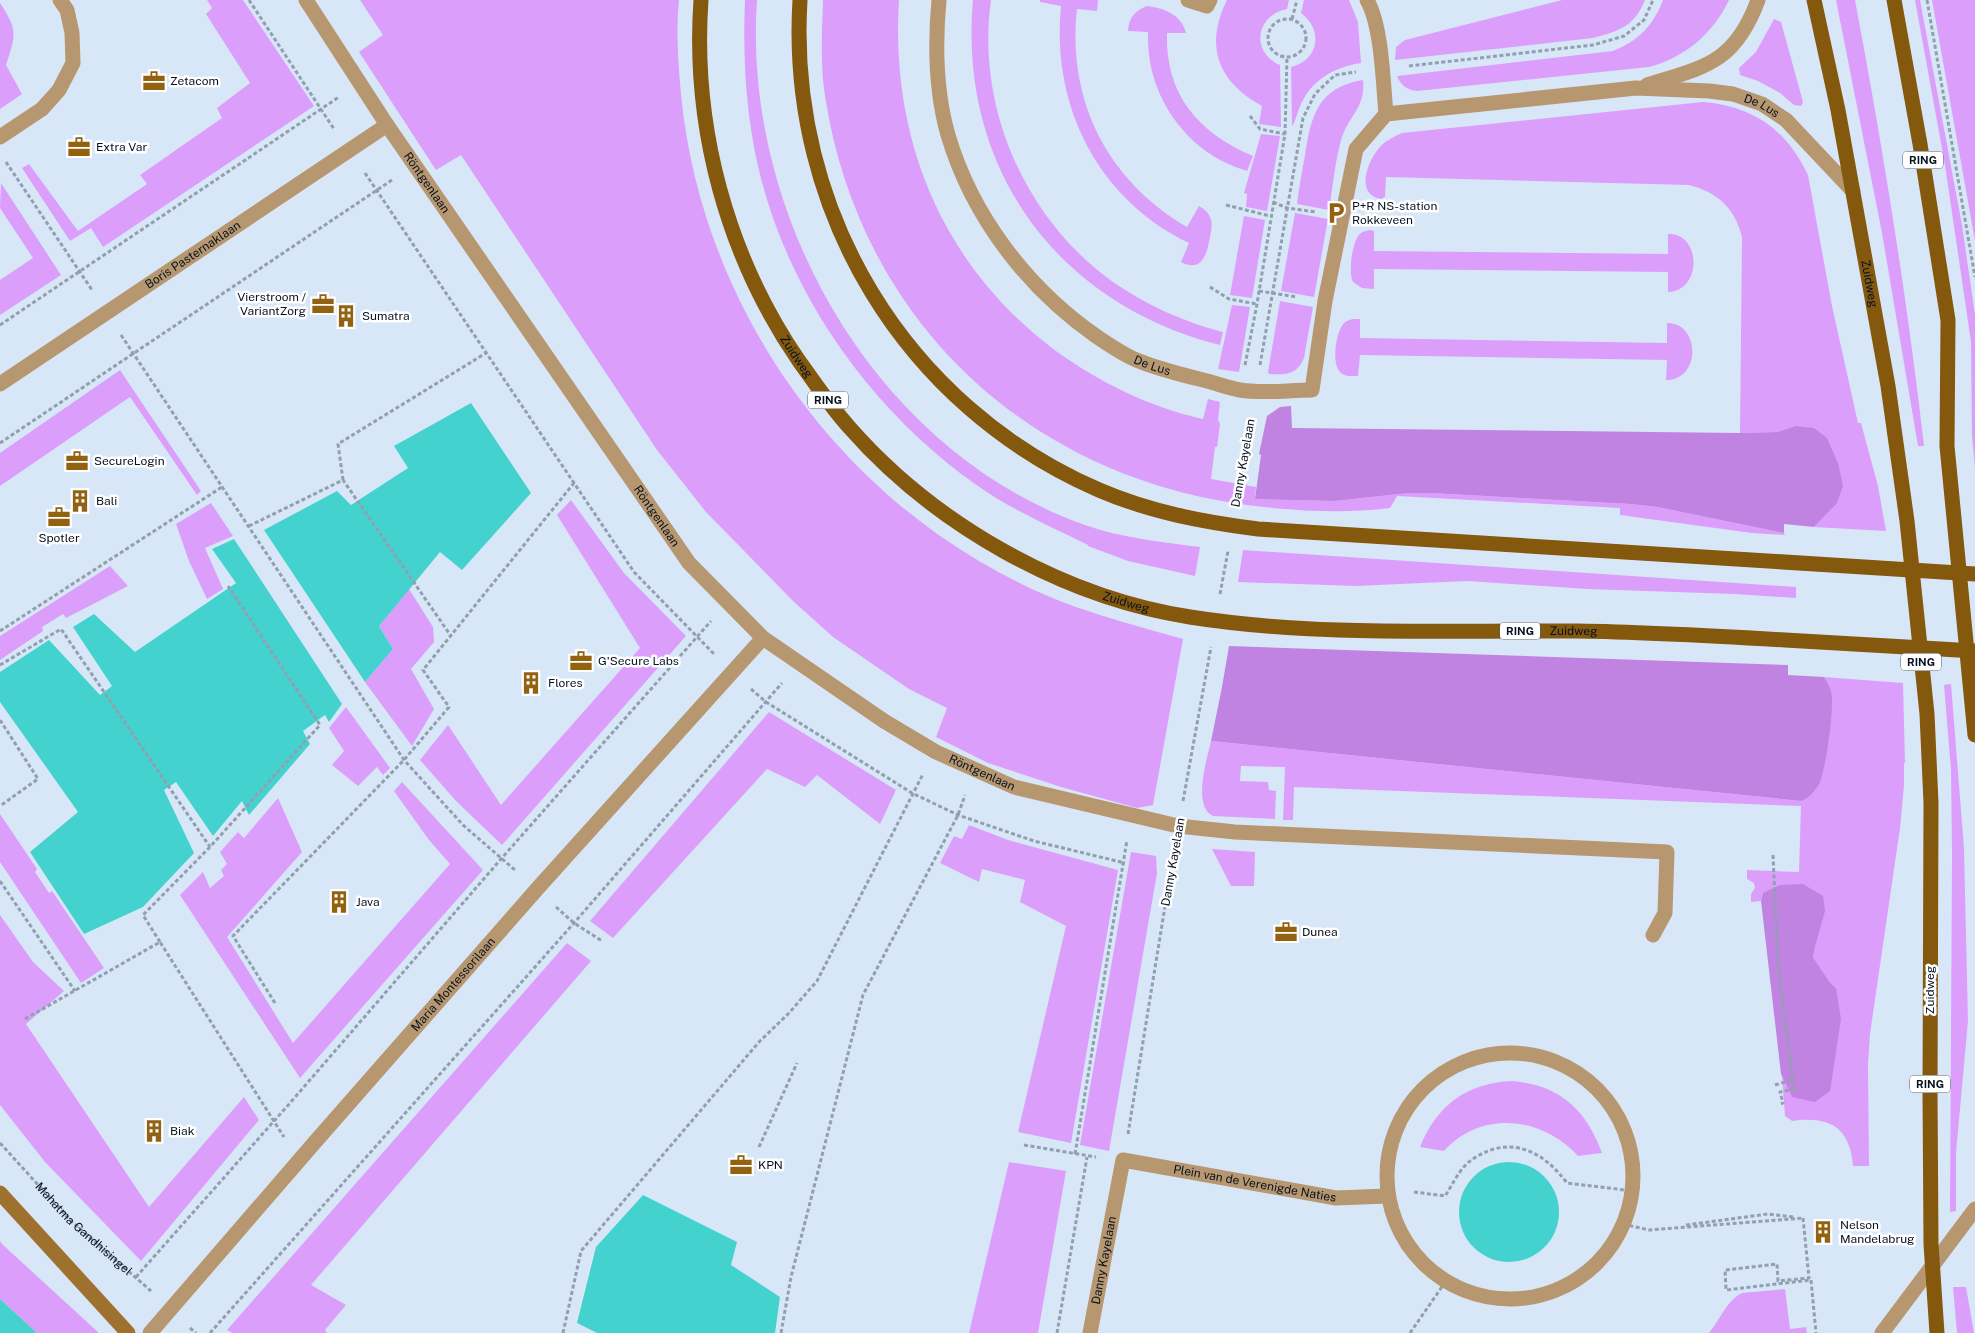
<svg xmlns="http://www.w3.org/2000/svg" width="1975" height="1333" viewBox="0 0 1975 1333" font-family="'Public Sans',sans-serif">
	<rect width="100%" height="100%" fill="#d8e7f8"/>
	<g fill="#db9ffb">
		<polygon points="207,0 243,0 314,106 103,247 91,228 70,241 22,168 29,164 78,231 147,184 140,175 222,118 217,108 250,83 206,14 212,8"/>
		<path d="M360,0H679C676,31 678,63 681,94C699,285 813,463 979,561C1010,579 1042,595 1076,607C1111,619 1147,629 1183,639L1153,805L1137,808L1061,787L988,763L936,737L947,708L909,689L833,637L793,601L706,512L657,450L461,155L436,170L359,52L383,35Z"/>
		<path d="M745,0H757C742,216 875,451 1085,525C1121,538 1162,542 1200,547L1195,576L1128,561L1088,546V545C1049,526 1010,509 975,484C864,405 779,281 754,147C745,98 743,49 745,0Z"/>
		<path d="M823,0H899C890,140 943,267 1056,351C1101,383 1149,407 1203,419L1208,399L1220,402L1218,420L1220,424L1217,447H1215L1211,479L1256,487L1255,499L1335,501L1409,493H1430L1630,504L1657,507L1784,533L1785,535L1752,533L1620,515V508L1397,496L1390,508C1344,514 1294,511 1247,505C1025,476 859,318 825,96C820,65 822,32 823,0Z"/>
		<path d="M973,0H991C976,107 1025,219 1113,282C1146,305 1184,322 1223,332L1220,345C1057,304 958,168 973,0Z"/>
		<path d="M1040,0H1098L1097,11L1077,9C1067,100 1107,180 1187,227L1199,206C1204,209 1208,212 1210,217C1213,224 1211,231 1210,237C1207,254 1202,273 1181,262L1189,243C1098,199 1051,106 1061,6L1040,2Z"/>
		<path d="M1227,0H1289L1287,9C1256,15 1250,52 1280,65L1281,127L1259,124L1262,106C1218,82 1204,46 1227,0Z"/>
		<path d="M1304,0H1349L1358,22L1361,63C1336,67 1314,78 1302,102C1298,109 1296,121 1292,126L1291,67C1320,60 1323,29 1301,13Z"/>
		<path d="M1562,0H1645C1634,27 1619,31 1593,38L1395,60L1396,47L1405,40Z"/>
		<path d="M1663,0H1729C1713,34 1684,58 1649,67L1417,91C1408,90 1401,86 1397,76L1613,51C1638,41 1653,26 1663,0Z"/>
		<path d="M1836,0H1855C1883,148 1907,297 1924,446H1918L1882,233Z"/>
		<polygon points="1915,0 1920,0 1962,225 1975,315 1975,468 1972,436 1971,342 1945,165"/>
		<polygon points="1932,0 1975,0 1975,241"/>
		<path d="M0,3C18,30 16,35 6,65L22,94L0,109Z"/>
		<path d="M1147,6C1164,8 1182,15 1186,33H1167C1165,94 1198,133 1253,156L1247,171C1238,168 1230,165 1222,161C1183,141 1154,99 1149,55C1148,47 1148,39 1148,32L1128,31C1129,18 1134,11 1147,6Z"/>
		<polygon points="1774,19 1781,22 1803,102 1801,106 1794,105 1780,93 1758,81 1740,75 1739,68 1756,52"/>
		<path d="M1363,80C1366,106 1350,115 1342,137C1335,160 1333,186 1329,210L1297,204C1299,188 1302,171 1305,155C1311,116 1318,87 1363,80Z"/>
		<path d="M1703,102C1753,106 1787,130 1808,175L1832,306L1858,423H1861L1878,486L1886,531L1814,527L1836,503L1795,426L1777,432L1740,433L1742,237C1735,208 1717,192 1689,185L1386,177L1385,197L1381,199C1355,195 1367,162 1379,148C1385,141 1393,137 1402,133Z"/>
		<polygon points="1261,134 1280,136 1267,211 1246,207 1247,194 1244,193"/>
		<polygon points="1,183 61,275 0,315 0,280 33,258 0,208"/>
		<polygon points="1295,213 1328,219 1314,297 1281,291"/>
		<polygon points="1244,216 1265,220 1252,298 1230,295"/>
		<path d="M1370,230L1374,231V251L1668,254V234C1701,232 1703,291 1668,292V272L1374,269V289L1362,288L1353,282C1348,274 1352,242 1359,235C1362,231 1366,231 1370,230Z"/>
		<path d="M1280,301L1313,307L1304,358C1297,375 1285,375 1269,374L1268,372Z"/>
		<polygon points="1232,305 1250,307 1239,372 1218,369"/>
		<path d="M1355,319H1360V338L1667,343V323C1700,322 1702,380 1666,380L1667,360L1360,355L1358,376C1352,376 1345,377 1340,372C1331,363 1336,331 1344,323C1348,320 1351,319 1355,319Z"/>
		<polygon points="120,370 201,491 197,495 130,397 0,486 0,453"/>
		<polygon points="571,500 624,573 686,636 502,845 456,801 420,760 448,725 501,805 640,648 557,515"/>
		<polygon points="211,503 233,536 205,548 223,589 207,599 189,561 176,524"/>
		<polygon points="1243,550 1796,587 1796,598 1734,594 1587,589 1468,581 1355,586 1238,582"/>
		<polygon points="110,566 128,586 66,618 63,614 42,627 43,631 0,660 0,636"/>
		<polygon points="409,589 433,627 434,642 411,669 434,709 412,746 365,682 393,649 379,626"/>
		<path d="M1824,677L1903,683L1905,763H1904V785L1900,828L1870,1034L1868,1064L1869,1166H1853C1850,1127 1829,1116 1792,1121L1785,1116L1782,1076L1792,1097L1836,988L1829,981L1813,957L1816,943L1763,893L1761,901L1751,902V894L1755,888L1754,883L1747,879V870L1799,872L1801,806L1294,787L1293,820H1283L1285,767L1241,766L1240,781L1268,782L1269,790L1276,791L1275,819L1213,816C1192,806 1207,759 1211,741L1801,801L1831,691Z"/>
		<polygon points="1951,684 1964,848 1968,1021 1956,1153 1956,1211 1950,1212 1952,855 1951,770 1944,685"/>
		<polygon points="346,707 390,768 383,775 377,767 358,786 332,765 344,751 329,728"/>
		<polygon points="769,712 896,790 880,824 817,775 805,787 767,769 613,938 590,921"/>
		<polygon points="402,782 483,870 300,1078 180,895 203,872 210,888 224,876 221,870 227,864 220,852 238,832 244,838 278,798 302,852 227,937 293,1043 450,864 429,840 394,791"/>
		<polygon points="0,814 37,869 35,872 49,893 52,891 104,968 81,983 0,862"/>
		<polygon points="969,825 1008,840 1118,870 1071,1143 1018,1132 1066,926 1020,902 1025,880 982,869 979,882 940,863 954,836 962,839"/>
		<polygon points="1212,849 1255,852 1254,886 1231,886"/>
		<polygon points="1131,852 1156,856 1157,873 1109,1151 1080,1145"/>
		<polygon points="0,915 33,962 64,991 26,1024 149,1207 244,1097 259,1120 141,1261 45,1162 0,1105"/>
		<polygon points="567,943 591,961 311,1285 346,1305 325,1330 327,1333 232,1333 227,1330"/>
		<path d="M1512,1081C1559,1085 1586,1109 1602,1153L1578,1156C1542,1117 1482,1109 1444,1151L1420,1147C1437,1105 1467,1083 1512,1081Z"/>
		<polygon points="1009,1162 1066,1171 1038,1333 969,1333"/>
		<polygon points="0,1241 2,1244 99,1333 37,1333 0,1299"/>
		<polygon points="1953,1287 1966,1287 1974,1333 1957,1333"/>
		<path d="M1785,1289L1790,1329L1806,1327L1807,1333H1709C1720,1320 1726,1301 1742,1293Z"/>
	</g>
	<g fill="#c183e2">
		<polygon points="1291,406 1292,428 1740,433 1777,432 1795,426 1814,428 1827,438 1838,463 1843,486 1837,503 1814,527 1784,524 1784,533 1657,507 1630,504 1430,493 1409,493 1335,501 1255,499 1261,455 1259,454 1267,416 1280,407"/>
		<path d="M1229,646L1788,665V675L1824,677C1826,681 1830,686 1831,691C1835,706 1826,767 1820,782C1816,790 1809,798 1801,801L1211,741L1222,687Z"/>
		<polygon points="1803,884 1823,896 1825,911 1816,943 1813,957 1829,981 1836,988 1841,1019 1830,1091 1815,1102 1792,1097 1781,1074 1761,901 1763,893 1780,885"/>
	</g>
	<g fill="#44d2cf">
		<polygon points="471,403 531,493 462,570 440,552 379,626 393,649 365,682 264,530 337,491 351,505 408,468 394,446"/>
		<polygon points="234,539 342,704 329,722 325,715 303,731 310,744 249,815 242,801 213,836 176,782 164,790 194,853 143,907 84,934 30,852 78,812 0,702 0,672 49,640 100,695 112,686 73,627 94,614 135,652 236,583 212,549"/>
		<circle cx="1509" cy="1212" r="50"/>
		<polygon points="643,1195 737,1242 731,1265 780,1297 775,1333 597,1333 577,1323 596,1247"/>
		<polygon points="0,1299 37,1333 0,1333"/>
	</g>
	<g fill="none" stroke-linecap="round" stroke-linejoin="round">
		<g stroke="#919faf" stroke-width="3" stroke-dasharray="4 2.5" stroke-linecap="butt">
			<polyline points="249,0 334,129"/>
			<polyline points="1927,0 1975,277"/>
			<circle cx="1287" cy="38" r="19"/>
			<polyline points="1292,19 1297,0"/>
			<polyline points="1409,66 1593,45 1624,36 1644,20 1653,0"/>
			<polyline points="1250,116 1260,129 1285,134"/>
			<polyline points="6,162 92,290"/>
			<polyline points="365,173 634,572 714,654"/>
			<polyline points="1273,202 1287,208 1316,212"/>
			<polyline points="1226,205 1270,216"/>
			<polyline points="1210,287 1229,299 1257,304"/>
			<polyline points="1259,291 1297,297"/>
			<polyline points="0,325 339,97"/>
			<polyline points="121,335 404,760 463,825 516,871"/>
			<polyline points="1245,365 1257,304 1285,134 1287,57"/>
			<polyline points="1260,365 1303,118 1315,94 1335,75 1356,72"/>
			<polyline points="0,443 392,180"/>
			<polyline points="343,480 338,444 486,353"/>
			<polyline points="1237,498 1251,418"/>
			<polyline points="249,526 343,480 451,636"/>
			<polyline points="1220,594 1228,551"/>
			<polyline points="0,631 222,487"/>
			<polyline points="0,665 61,629 210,847"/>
			<polyline points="751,689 766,702 912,793 958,815 1034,841 1125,863"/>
			<polyline points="0,720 38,779 0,806"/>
			<polyline points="1183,801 1211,647"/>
			<polyline points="1773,855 1778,964 1794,1089 1780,1092 1783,1103 1781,1104"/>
			<polyline points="0,881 75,991"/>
			<polyline points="556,907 574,923 602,941"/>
			<polyline points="160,942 143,915 210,847 320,725 228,586"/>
			<polyline points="275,1003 233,936 404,760 449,707 423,670 574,483"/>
			<polyline points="25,1019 160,942 284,1137"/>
			<polyline points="1775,1085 1792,1080"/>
			<polyline points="1128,1134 1174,851"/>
			<path id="s1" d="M0,1143L70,1220L151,1291"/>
			<polyline points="1024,1145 1096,1157"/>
			<polyline points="759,1147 797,1063"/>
			<polyline points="1075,1154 1127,840"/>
			<path d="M1414,1192L1445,1196C1453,1184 1460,1167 1473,1159C1510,1134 1543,1151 1567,1183L1633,1191"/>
			<polyline points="1803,1218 1809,1278 1778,1281 1777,1264 1725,1270 1726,1290 1811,1280 1816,1333"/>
			<polyline points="1623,1224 1649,1230 1803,1218"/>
			<polyline points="1686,1225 1768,1214 1794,1217"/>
			<polyline points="136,1277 290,1103 501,859 711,621"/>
			<polyline points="190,1328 196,1333"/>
			<polyline points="210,1333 574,923 782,683"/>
			<polyline points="563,1333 581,1251 759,1042 789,1013 817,981 923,774"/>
			<polyline points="781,1333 791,1277 863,995 958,815 965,795"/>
			<polyline points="1057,1333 1087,1157"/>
			<polyline points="1410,1333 1446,1281"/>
		</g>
		<g stroke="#b7976f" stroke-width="15">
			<path id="s2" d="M939,0C935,43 936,93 948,135C972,216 1027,288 1096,336C1108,344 1121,353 1134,359C1157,369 1183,375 1207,381C1218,384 1229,388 1240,390C1263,394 1288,390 1312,390L1325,301L1356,149L1386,114L1636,88L1709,91L1733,94L1762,104L1786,120L1853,191"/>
			<polyline points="1188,0 1207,6 1210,0"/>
			<path d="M1367,0C1382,26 1383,83 1386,114"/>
			<path d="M1647,85C1705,67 1735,63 1758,0"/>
			<polyline points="1178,826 1235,832 1667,852 1665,913 1653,935"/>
			<polyline points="1882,1333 1975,1209"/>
		</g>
		<g stroke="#b7976f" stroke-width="15">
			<path id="s3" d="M306,0L387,125L689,563L763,638L884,721L936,752L1014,787L1178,826"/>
			<polyline points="0,137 42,109 59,90 73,63 72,33 67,10 60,0"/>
			<path id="s4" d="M0,384L387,125"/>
			<circle cx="1510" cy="1176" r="123"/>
			<path id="s5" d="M150,1333L315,1142L537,889L763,638"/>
			<path id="s6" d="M1090,1333L1123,1160L1336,1198L1387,1196"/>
		</g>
		<polyline stroke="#9f712e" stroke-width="15" points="0,1193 128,1333"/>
		<g stroke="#84580d" stroke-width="15">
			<path id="s7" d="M701,0C692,127 727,256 799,361C815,383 830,406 849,427C934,524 1062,597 1190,617C1317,637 1449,630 1578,631C1647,632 1716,636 1785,640C1848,644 1912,647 1975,651"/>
			<path d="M800,0C787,211 905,406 1099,490C1150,512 1203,522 1258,529L1975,574"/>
			<path id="s8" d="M1814,0L1838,110L1888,386L1907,521L1927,714L1931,803L1930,1092L1931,1244L1937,1333"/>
			<polyline points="1894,0 1920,144 1948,320 1947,446 1975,735"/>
		</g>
	</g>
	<defs>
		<symbol id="office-bare" viewBox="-9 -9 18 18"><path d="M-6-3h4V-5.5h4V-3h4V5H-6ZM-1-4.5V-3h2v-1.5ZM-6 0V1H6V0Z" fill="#926211" stroke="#fff" stroke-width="2.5" paint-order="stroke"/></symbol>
		<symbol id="parking-bare" viewBox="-9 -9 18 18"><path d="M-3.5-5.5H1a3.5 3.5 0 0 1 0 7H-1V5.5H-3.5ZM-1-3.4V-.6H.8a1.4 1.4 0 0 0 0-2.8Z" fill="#926211" stroke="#fff" stroke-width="2.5" paint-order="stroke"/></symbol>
		<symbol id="building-bare" viewBox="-9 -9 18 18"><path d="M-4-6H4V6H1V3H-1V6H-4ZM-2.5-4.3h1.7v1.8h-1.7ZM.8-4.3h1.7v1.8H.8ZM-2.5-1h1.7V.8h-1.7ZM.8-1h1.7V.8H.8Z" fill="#926211" stroke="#fff" stroke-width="2.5" paint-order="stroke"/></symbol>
	</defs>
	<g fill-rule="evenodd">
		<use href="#office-bare" x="138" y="65" width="32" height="32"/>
		<use href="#office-bare" x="63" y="131" width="32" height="32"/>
		<use href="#parking-bare" x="1320" y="197" width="32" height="32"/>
		<use href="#office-bare" x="307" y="288" width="32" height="32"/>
		<use href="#building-bare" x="330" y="300" width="32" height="32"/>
		<use href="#office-bare" x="61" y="445" width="32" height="32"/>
		<use href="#building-bare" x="64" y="485" width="32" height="32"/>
		<use href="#office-bare" x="43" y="501" width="32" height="32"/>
		<use href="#office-bare" x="565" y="645" width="32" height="32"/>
		<use href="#building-bare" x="515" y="667" width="32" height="32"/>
		<use href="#building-bare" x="323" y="886" width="32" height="32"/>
		<use href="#office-bare" x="1270" y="916" width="32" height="32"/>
		<use href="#building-bare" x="138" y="1115" width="32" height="32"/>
		<use href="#office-bare" x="725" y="1149" width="32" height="32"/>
		<use href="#building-bare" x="1807" y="1216" width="32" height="32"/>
	</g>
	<g text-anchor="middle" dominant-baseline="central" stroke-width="5" stroke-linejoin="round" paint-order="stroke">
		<g fill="#fff" stroke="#515964" stroke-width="1">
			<rect x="1903" y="151.5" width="40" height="17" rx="4"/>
			<rect x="808" y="391.5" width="40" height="17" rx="4"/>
			<rect x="1500" y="622.5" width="40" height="17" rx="4"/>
			<rect x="1901" y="653.5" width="40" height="17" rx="4"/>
			<rect x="1910" y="1075.5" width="40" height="17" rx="4"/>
		</g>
		<g font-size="11" font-weight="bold" fill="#061221">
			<text x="1923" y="160">RING</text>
			<text x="828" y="400">RING</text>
			<text x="1520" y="631">RING</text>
			<text x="1921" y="662">RING</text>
			<text x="1930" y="1084">RING</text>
		</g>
		<g font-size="12" fill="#061221" stroke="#fff" text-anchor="start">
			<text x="170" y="81">Zetacom</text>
			<text x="96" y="147">Extra Var</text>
			<text x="1352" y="206">P+R NS-station<tspan x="1352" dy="14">Rokkeveen</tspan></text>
			<text x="306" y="297" text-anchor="end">Vierstroom /<tspan x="306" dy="14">VariantZorg</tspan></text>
			<text x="362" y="316">Sumatra</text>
			<text x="94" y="461">SecureLogin</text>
			<text x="96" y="501">Bali</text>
			<text x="59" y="538" text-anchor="middle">Spotler</text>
			<text x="598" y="661">G'Secure Labs</text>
			<text x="548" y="683">Flores</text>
			<text x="356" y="902">Java</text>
			<text x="1302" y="932">Dunea</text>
			<text x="170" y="1131">Biak</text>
			<text x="758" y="1165">KPN</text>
			<text x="1840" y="1225">Nelson<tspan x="1840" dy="14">Mandelabrug</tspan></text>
		</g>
		<g font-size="12" fill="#061221" stroke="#fff">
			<text stroke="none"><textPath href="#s2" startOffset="1288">De Lus</textPath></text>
			<text stroke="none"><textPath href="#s3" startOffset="219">Röntgenlaan</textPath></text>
			<text stroke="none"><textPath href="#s4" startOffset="232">Boris Pasternaklaan</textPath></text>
			<text stroke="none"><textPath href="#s8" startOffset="289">Zuidweg</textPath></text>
			<text stroke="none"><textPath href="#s7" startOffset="376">Zuidweg</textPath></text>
			<text stroke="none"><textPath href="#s2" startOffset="454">De Lus</textPath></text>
			<text transform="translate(1243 463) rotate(-80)">Danny Kayelaan</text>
			<text stroke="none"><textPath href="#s3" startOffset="624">Röntgenlaan</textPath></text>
			<text stroke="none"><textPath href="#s7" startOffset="796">Zuidweg</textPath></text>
			<text stroke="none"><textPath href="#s7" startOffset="1246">Zuidweg</textPath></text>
			<text stroke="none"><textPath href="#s3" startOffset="1044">Röntgenlaan</textPath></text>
			<text transform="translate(1173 862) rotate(-80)">Danny Kayelaan</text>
			<text stroke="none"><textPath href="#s5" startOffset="462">Maria Montessorilaan</textPath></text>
			<text transform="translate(1930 990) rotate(-90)">Zuidweg</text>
			<text stroke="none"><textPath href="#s6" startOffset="310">Plein van de Verenigde Naties</textPath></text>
			<text stroke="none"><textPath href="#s1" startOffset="120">Mahatma Gandhisingel</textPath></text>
			<text stroke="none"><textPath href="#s6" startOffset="74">Danny Kayelaan</textPath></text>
		</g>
	</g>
</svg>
